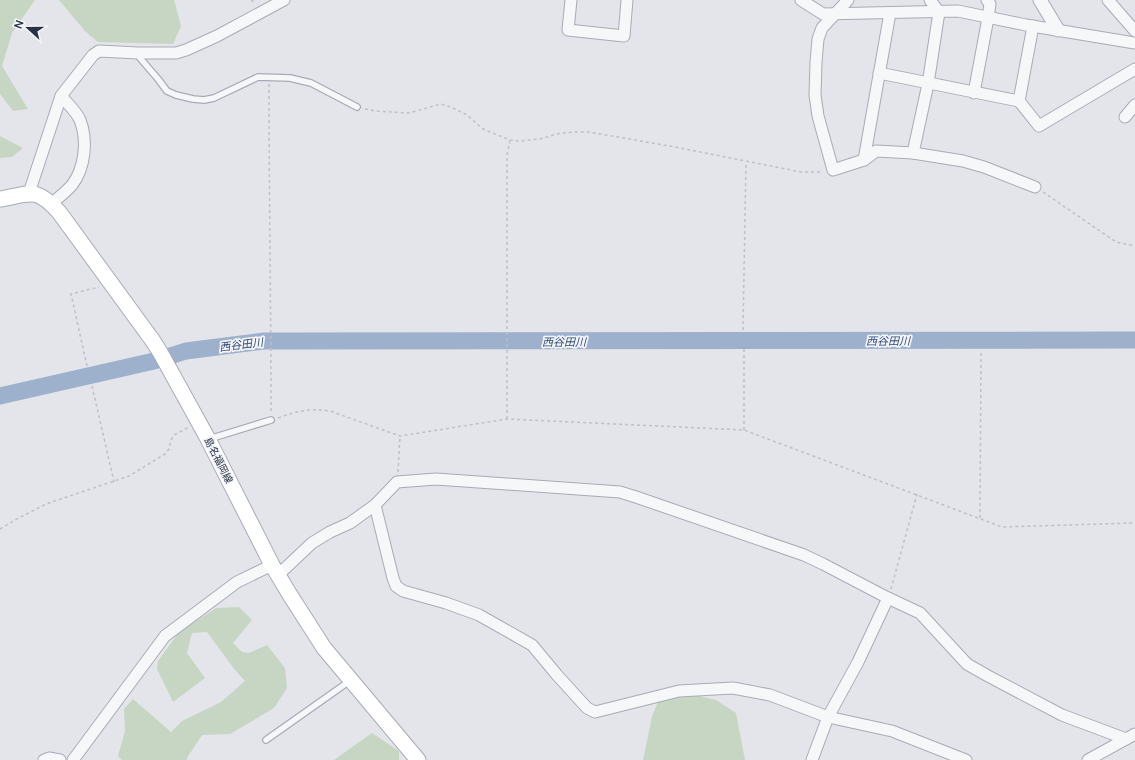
<svg xmlns="http://www.w3.org/2000/svg" width="1135" height="760" viewBox="0 0 1135 760" font-family="Manrope,'Noto Sans JP',sans-serif">
	<rect width="100%" height="100%" fill="#e3e5eb"/>
	<g fill="#c7d6c3">
		<polygon points="0,0 35,0 12,33 2,66 28,109 13,111 0,94"/>
		<polygon points="59,0 174,0 181,26 173,44 98,42 85,31"/>
		<polygon points="0,136 23,148 12,157 0,158"/>
		<polygon points="239,607 252,620 233,643 242,652 249,653 267,645 285,668 287,688 274,708 230,734 202,735 187,758 187,760 122,760 118,756 125,731 124,709 133,699 171,732 182,721 221,702 245,681 235,670 207,632 192,633 187,653 205,678 173,702 157,669 158,661 179,632 216,608"/>
		<polygon points="699,696 716,700 736,713 745,760 643,760 652,717 659,699"/>
		<polygon points="372,733 399,751 399,760 334,760"/>
	</g>
	<g fill="none" stroke-linecap="round" stroke-linejoin="round">
		<polyline stroke="#9db0cc" stroke-width="17" points="0,396 154,361 186,351 264,341 1135,340"/>
		<defs>
			<g id="service">
				<polyline points="138,53 140,58 158,79 167,91 176,95 193,99 204,100 214,98 258,77 290,78 311,83 357,107"/>
				<polyline points="209,439 271,420"/>
				<polyline points="266,740 351,680"/>
			</g>
			<g id="minor">
				<polyline points="571,0 568,30 624,36 627,0"/>
				<polyline points="801,0 823,14 958,11 1026,25 1135,43"/>
				<polyline points="848,0 822,28 818,39 816,62 815,95 818,116 833,170 864,160 876,151 913,153 963,161 984,167 1035,187"/>
				<polyline points="1108,0 1135,31"/>
				<polyline points="879,73 1019,101 1033,26"/>
				<polyline points="974,93 988,18 990,4 987,0"/>
				<polyline points="1019,101 1039,126 1135,69"/>
				<polyline points="1125,117 1135,105"/>
				<polyline points="913,153 928,84 939,12 930,0"/>
				<polyline points="864,160 890,13"/>
				<polyline points="29,193 61,96 93,55 99,51 138,53 176,53 186,50 217,36 284,0"/>
				<path d="M51,204C58,198 66,192 72,185C85,168 88,140 80,120C76,111 67,103 61,96"/>
				<polyline points="375,505 393,578 396,586 403,591 446,603 479,615 532,645 557,675 587,708 595,712 679,691 733,688 770,695 828,717 892,731 966,760"/>
				<polyline points="278,575 312,543 330,532 350,523 375,505 397,482 436,479 620,492 636,497 804,555 823,564 888,598 920,613 967,664 988,676 1062,715 1126,739"/>
				<polyline points="44,760 49,758 60,760"/>
				<polyline points="73,760 165,636 237,582 272,565"/>
				<polyline points="812,760 828,717 858,662 888,598"/>
				<polyline points="1088,760 1135,734"/>
			</g>
			<polyline id="tertiary" points="1040,0 1058,30"/>
			<path id="secondary" d="M0,199C31,194 35,186 59,212L153,341L160,352L208,439L272,565L290,595L324,648L418,760"/>
		</defs>
		<use href="#service" stroke="#a8abb6" stroke-width="8"/>
		<use href="#minor" stroke="#a8abb6" stroke-width="13"/>
		<use href="#tertiary" stroke="#a8abb6" stroke-width="15"/>
		<use href="#secondary" stroke="#a8abb6" stroke-width="17"/>
		<g stroke="#bdc0c6" stroke-width="1.5" stroke-dasharray="3 3" stroke-linecap="butt">
			<polyline points="251,0 256,3"/>
			<path d="M269,84C269,194 271,304 271,414"/>
			<polyline points="365,109 375,111 409,113 441,104 451,107 467,115 483,129 510,140 518,141 540,139 561,133 576,132 589,132 675,147 801,172 823,172"/>
			<polyline points="1043,192 1116,242 1135,246"/>
			<polyline points="743,330 746,162"/>
			<polyline points="744,349 744,430"/>
			<polyline points="87,366 71,294 99,287"/>
			<polyline points="92,386 114,482"/>
			<path d="M278,418C297,411 310,408 330,411L400,436L507,419L744,430L1002,527L1135,523"/>
			<polyline points="507,419 507,155 510,140"/>
			<polyline points="398,472 400,436"/>
			<polyline points="980,518 981,353"/>
			<polyline points="0,529 15,520 46,504 129,476 165,454 169,449 171,440 174,435 189,427"/>
			<polyline points="891,589 917,494"/>
		</g>
		<use href="#service" stroke="#f6f7f9" stroke-width="5.5"/>
		<use href="#minor" stroke="#f6f7f9" stroke-width="11"/>
		<use href="#tertiary" stroke="#f6f7f9" stroke-width="13"/>
		<use href="#secondary" stroke="#fff" stroke-width="15"/>
	</g>
	<g text-anchor="middle" dominant-baseline="central" stroke-width="3.5" stroke-linejoin="round" paint-order="stroke">
		<g font-size="10" fill="#2a3144" stroke="#f3f5f8">
			<text transform="translate(219 460) rotate(63)">島名福岡線</text>
		</g>
		<g font-size="11" font-style="italic" fill="#324c7a" stroke="#f3f5f8">
			<text x="888" y="340">西谷田川</text>
			<text x="564" y="341">西谷田川</text>
			<text transform="translate(241 344) rotate(-7)">西谷田川</text>
		</g>
	</g>
	<g transform="translate(28 28) rotate(291)" stroke="#f3f5f8" stroke-width="3" paint-order="stroke">
	<path d="M0-3L7 15L0 10L-7 15Z" fill="#2a3144"/>
	<text y="-6" font-size="11" font-weight="bold" text-anchor="middle" fill="#2a3144">N</text>
	</g>
</svg>
